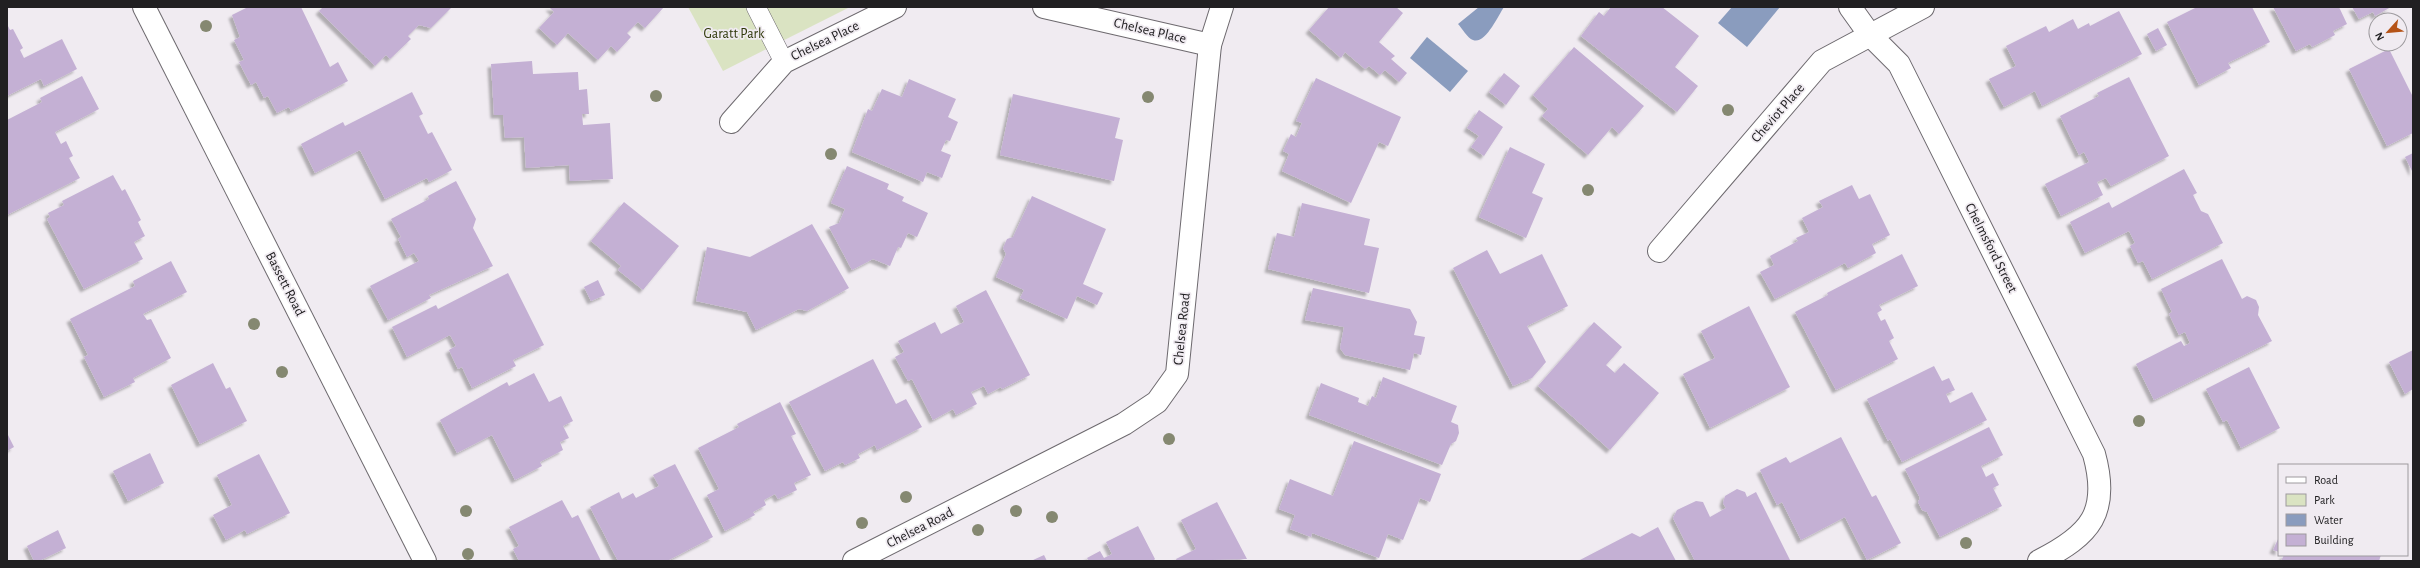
<svg xmlns="http://www.w3.org/2000/svg" width="2420" height="568" viewBox="0 0 2420 568" font-family="'Alegreya Sans',sans-serif">
	<defs>
		<filter id="shadow"><feDropShadow dx="-3.5" dy="3.5" stdDeviation="1" flood-color="#0004"/></filter>
	</defs>
	<rect width="100%" height="100%" fill="#f0ebf1"/>
	<polygon fill="#dae3c2" points="688,7 850,7 723,71"/>
	<g fill="#8a9cbe">
		<path d="M1479,7H1504C1498,16 1485,45 1473,40C1467,38 1462,28 1458,24Z"/>
		<polygon points="1732,7 1780,7 1747,47 1718,23"/>
		<polygon points="1427,37 1468,71 1450,92 1410,58"/>
	</g>
	<g fill="#c4b0d4" filter="url(#shadow)">
		<polygon points="248,7 301,7 330,67 338,62 348,81 291,111 289,107 277,113 268,96 264,98 256,82 251,85 239,62 244,60 234,40 240,37 232,15"/>
		<polygon points="323,7 452,7 431,28 419,25 408,36 411,39 390,59 386,55 375,66 319,11"/>
		<polygon points="549,7 664,7 645,28 638,22 627,33 631,37 617,52 611,46 598,60 568,33 557,45 539,28 554,12"/>
		<polygon points="1329,7 1396,7 1403,13 1379,42 1395,56 1391,59 1407,73 1399,82 1385,70 1380,75 1369,66 1365,69 1345,52 1341,58 1309,30"/>
		<polygon points="1611,7 1662,7 1699,36 1675,67 1698,86 1677,112 1581,36 1599,12 1604,16"/>
		<polygon points="2197,7 2252,7 2270,42 2228,63 2231,68 2199,85 2167,22"/>
		<polygon points="2273,7 2339,7 2347,24 2333,31 2335,35 2312,47 2310,44 2296,51"/>
		<polygon points="2352,7 2391,7 2375,16 2373,12 2359,19"/>
		<polygon points="2119,11 2142,54 2042,106 2035,91 2004,107 1989,79 2016,66 2006,46 2046,26 2049,32 2073,19 2078,29 2089,23 2090,26"/>
		<polygon points="7,24 10,30 13,29 23,48 20,50 24,58 62,39 77,69 44,86 41,79 7,96"/>
		<polygon points="2158,28 2167,45 2156,51 2147,34"/>
		<polygon points="1574,47 1644,106 1619,134 1612,127 1588,155 1542,116 1548,109 1533,95"/>
		<polygon points="2389,49 2413,97 2413,133 2387,146 2349,69"/>
		<polygon points="532,61 533,74 578,72 579,90 587,89 589,114 582,114 583,125 610,123 613,179 570,181 569,165 526,168 524,137 505,138 503,115 494,115 491,64"/>
		<polygon points="1504,73 1520,86 1506,105 1489,92"/>
		<polygon points="82,76 99,109 55,132 61,144 66,141 73,156 69,158 80,178 7,215 7,120 42,102 40,98"/>
		<polygon points="2129,77 2169,156 2111,186 2106,178 2097,182 2103,195 2061,216 2045,184 2089,162 2084,152 2079,155 2060,116 2099,96 2097,93"/>
		<polygon points="1316,78 1401,117 1388,146 1379,142 1351,203 1282,171 1289,154 1283,151 1291,134 1296,137 1302,123 1296,121"/>
		<polygon points="909,79 956,99 948,117 958,122 950,141 946,140 941,151 951,155 942,178 927,172 923,182 852,152 868,109 872,111 882,89 902,97"/>
		<polygon points="412,92 423,114 419,116 428,134 432,132 452,170 429,182 427,178 385,199 360,150 315,173 301,144 343,122 345,126"/>
		<polygon points="1013,94 1120,118 1115,138 1123,140 1114,181 1000,155"/>
		<polygon points="1479,110 1503,127 1484,156 1471,147 1479,136 1467,128"/>
		<polygon points="1510,147 1545,164 1532,193 1543,198 1526,238 1479,217"/>
		<polygon points="2413,153 2413,173 2405,157"/>
		<polygon points="847,166 889,184 887,189 904,197 902,201 928,213 917,237 908,233 901,248 898,247 890,266 873,259 852,270 829,227 839,223 845,209 831,203"/>
		<polygon points="2184,169 2197,193 2193,195 2201,211 2208,214 2223,243 2152,279 2143,261 2138,263 2130,246 2135,243 2129,231 2085,253 2070,222 2109,202 2112,208"/>
		<polygon points="113,175 122,191 125,189 141,220 138,222 145,236 134,242 143,259 84,289 47,219 50,217 48,213 64,205 62,201"/>
		<polygon points="456,181 476,219 473,228 493,266 429,295 431,298 388,320 370,286 419,261 414,253 407,257 398,239 401,237 391,219 429,199 428,196"/>
		<polygon points="1852,185 1859,199 1870,194 1890,235 1872,244 1876,253 1848,268 1845,263 1775,299 1760,272 1774,265 1770,256 1798,241 1796,238 1809,232 1802,218 1823,207 1819,201"/>
		<polygon points="1032,196 1106,229 1083,284 1103,293 1097,305 1077,296 1067,319 1020,298 1024,290 996,277 1006,254 1003,248 1007,239 1013,237"/>
		<polygon points="624,202 679,246 643,290 618,270 621,266 591,241"/>
		<polygon points="1302,203 1370,219 1364,245 1379,248 1369,293 1268,269 1277,233 1294,237"/>
		<polygon points="812,224 849,288 807,311 799,309 756,330 747,312 696,301 707,247 750,257"/>
		<polygon points="1487,250 1500,274 1542,254 1568,306 1527,326 1546,362 1532,378 1513,386 1453,268"/>
		<polygon points="1902,254 1918,286 1879,305 1882,310 1877,313 1881,321 1885,319 1894,338 1889,341 1898,359 1836,390 1795,312 1828,295 1827,293"/>
		<polygon points="2222,259 2242,299 2247,296 2256,300 2259,307 2258,315 2272,341 2154,400 2136,364 2181,341 2184,346 2190,343 2185,332 2179,335 2169,314 2172,312 2161,289"/>
		<polygon points="171,261 187,292 143,314 147,320 151,319 171,358 133,378 135,382 104,397 84,357 88,355 70,319 135,286 133,281"/>
		<polygon points="508,273 544,345 513,360 516,366 472,388 462,367 458,369 449,350 456,346 450,335 407,357 392,327 436,305 438,309"/>
		<polygon points="598,280 605,295 591,301 584,287"/>
		<polygon points="1313,288 1410,309 1417,322 1414,335 1425,337 1421,355 1414,353 1410,370 1345,355 1340,348 1344,327 1305,320"/>
		<polygon points="986,290 1030,375 1002,389 1001,387 988,394 984,386 971,392 977,404 956,415 953,409 933,420 912,379 908,381 895,357 904,352 898,341 935,322 941,334 964,322 956,306"/>
		<polygon points="1749,306 1790,387 1710,428 1683,374 1715,358 1701,331"/>
		<polygon points="1594,322 1622,347 1606,365 1615,373 1624,363 1659,393 1610,450 1538,386"/>
		<polygon points="2413,350 2413,389 2405,394 2389,362"/>
		<polygon points="873,359 896,404 906,399 922,427 877,450 875,445 858,454 860,458 845,465 843,462 825,471 789,402"/>
		<polygon points="213,363 226,389 230,387 247,421 200,444 171,385"/>
		<polygon points="1934,366 1942,381 1949,378 1955,390 1946,394 1950,403 1972,392 1987,420 1902,462 1890,439 1888,441 1867,399"/>
		<polygon points="2249,367 2280,428 2241,448 2227,420 2223,422 2206,389"/>
		<polygon points="534,373 549,402 561,396 573,421 563,426 569,438 560,442 563,450 540,462 542,466 515,480 492,435 457,453 440,420 507,382 509,386"/>
		<polygon points="1383,377 1457,406 1451,422 1458,425 1459,433 1456,441 1451,444 1442,465 1309,415 1321,383 1359,398 1358,402 1368,406 1372,396 1376,398"/>
		<polygon points="780,402 796,434 791,436 811,475 794,483 797,490 778,499 775,494 764,500 766,505 753,512 755,515 725,531 707,495 719,489 698,448 739,427 737,424"/>
		<polygon points="1989,427 2003,455 1981,466 1986,477 1993,473 1999,485 1993,488 2002,506 1940,537 1927,512 1922,510 1918,502 1920,498 1905,469"/>
		<polygon points="7,433 14,447 7,451"/>
		<polygon points="1841,437 1872,497 1876,495 1901,543 1867,560 1845,517 1801,540 1782,502 1777,505 1760,470 1786,457 1790,463"/>
		<polygon points="1354,441 1441,474 1430,502 1420,498 1403,540 1388,534 1379,558 1312,533 1311,537 1290,529 1295,515 1279,509 1290,479 1333,496"/>
		<polygon points="150,453 164,483 128,501 113,471"/>
		<polygon points="259,454 290,513 247,534 245,530 226,540 213,515 232,505 217,475"/>
		<polygon points="675,464 713,537 667,561 618,561 590,507 619,492 622,499 633,493 636,498 659,486 653,475"/>
		<polygon points="1737,489 1745,492 1747,497 1756,492 1790,560 1695,561 1673,518 1677,510 1696,501 1703,502 1710,517 1726,508 1723,503 1725,496"/>
		<polygon points="562,500 572,518 578,515 601,561 519,561 513,549 519,546 509,527"/>
		<polygon points="1217,502 1247,559 1177,561 1176,559 1196,549 1181,520"/>
		<polygon points="1138,526 1155,559 1153,561 1089,561 1087,558 1100,551 1104,558 1112,554 1106,542"/>
		<polygon points="1658,527 1676,561 1578,561 1632,533 1640,537"/>
		<polygon points="58,530 66,548 39,561 34,561 27,546"/>
		<polygon points="2279,537 2279,552 2273,550"/>
		<polygon points="1044,555 1047,561 1031,561"/>
		<polygon points="2284,555 2381,555 2379,561 2281,561"/>
	</g>
	<g fill="none" stroke-linecap="round" stroke-linejoin="round">
		<defs>
			<polyline id="service" points="756,7 784,62"/>
			<g id="minor">
				<polyline points="144,7 425,561"/>
				<polyline points="1044,7 1210,45"/>
				<path d="M1850,7L1870,35L1899,64L2094,454C2110,512 2091,535 2039,561"/>
				<polyline points="731,122 784,62 895,7"/>
				<polyline points="1659,251 1822,61 1923,7"/>
				<polyline points="854,561 1124,424 1157,402 1177,374 1210,45 1222,7"/>
			</g>
		</defs>
		<use href="#service" stroke="#6d696e" stroke-width="20"/>
		<use href="#minor" stroke="#6d696e" stroke-width="24"/>
		<use href="#service" stroke="#fff" stroke-width="19"/>
		<use href="#minor" stroke="#fff" stroke-width="22"/>
	</g>
	<g fill="#858871">
		<circle cx="206" cy="26" r="6"/>
		<circle cx="656" cy="96" r="6"/>
		<circle cx="1148" cy="97" r="6"/>
		<circle cx="1728" cy="110" r="6"/>
		<circle cx="831" cy="154" r="6"/>
		<circle cx="1588" cy="190" r="6"/>
		<circle cx="254" cy="324" r="6"/>
		<circle cx="282" cy="372" r="6"/>
		<circle cx="2139" cy="421" r="6"/>
		<circle cx="1169" cy="439" r="6"/>
		<circle cx="906" cy="497" r="6"/>
		<circle cx="466" cy="511" r="6"/>
		<circle cx="1016" cy="511" r="6"/>
		<circle cx="1052" cy="517" r="6"/>
		<circle cx="862" cy="523" r="6"/>
		<circle cx="978" cy="530" r="6"/>
		<circle cx="1966" cy="543" r="6"/>
		<circle cx="468" cy="554" r="6"/>
	</g>
	<g text-anchor="middle" dominant-baseline="central" stroke-width="3.5" stroke-linejoin="round" paint-order="stroke">
		<g font-size="14" fill="#212022" stroke="#f0ebf1">
			<text transform="translate(1150 31) rotate(13)">Chelsea Place</text>
			<text transform="translate(825 41) rotate(-26)">Chelsea Place</text>
			<text transform="translate(1778 113) rotate(-49)">Cheviot Place</text>
			<text transform="translate(1991 248) rotate(63)">Chelmsford Street</text>
			<text transform="translate(285 284) rotate(63)">Bassett Road</text>
			<text transform="translate(1182 329) rotate(-84)">Chelsea Road</text>
			<text transform="translate(920 528) rotate(-27)">Chelsea Road</text>
		</g>
		<g font-size="14" fill="#2e3708" stroke="#f0ebf1">
			<text x="734" y="34">Garatt Park</text>
		</g>
	</g>
	<rect width="2420" height="568" fill="none" stroke="#212022" stroke-width="16"/>
	<rect x="2278" y="464" width="130" height="92" fill="#f0ebf1" stroke="#9d9a9e"/>
	<rect x="2286" y="477" width="20" height="6" fill="#ffffff" stroke="#9d9a9e"/>
	<text x="2314" y="484" font-size="12" fill="#212022">Road</text>
	<rect x="2286" y="494" width="20" height="12" fill="#dae3c2" stroke="#9d9a9e"/>
	<text x="2314" y="504" font-size="12" fill="#212022">Park</text>
	<rect x="2286" y="514" width="20" height="12" fill="#8a9cbe" stroke="#9d9a9e"/>
	<text x="2314" y="524" font-size="12" fill="#212022">Water</text>
	<rect x="2286" y="534" width="20" height="12" fill="#c4b0d4" stroke="#9d9a9e"/>
	<text x="2314" y="544" font-size="12" fill="#212022">Building</text>
	<g transform="translate(2388 32) rotate(243)"><circle r="19" fill="#f0ebf1" stroke="#9d9a9e"/>
	<path d="M0-3L7 15L0 10L-7 15Z" fill="#b55317"/>
	<text y="-6" font-size="11" font-weight="bold" text-anchor="middle" fill="#212022">N</text>
	</g>
</svg>
